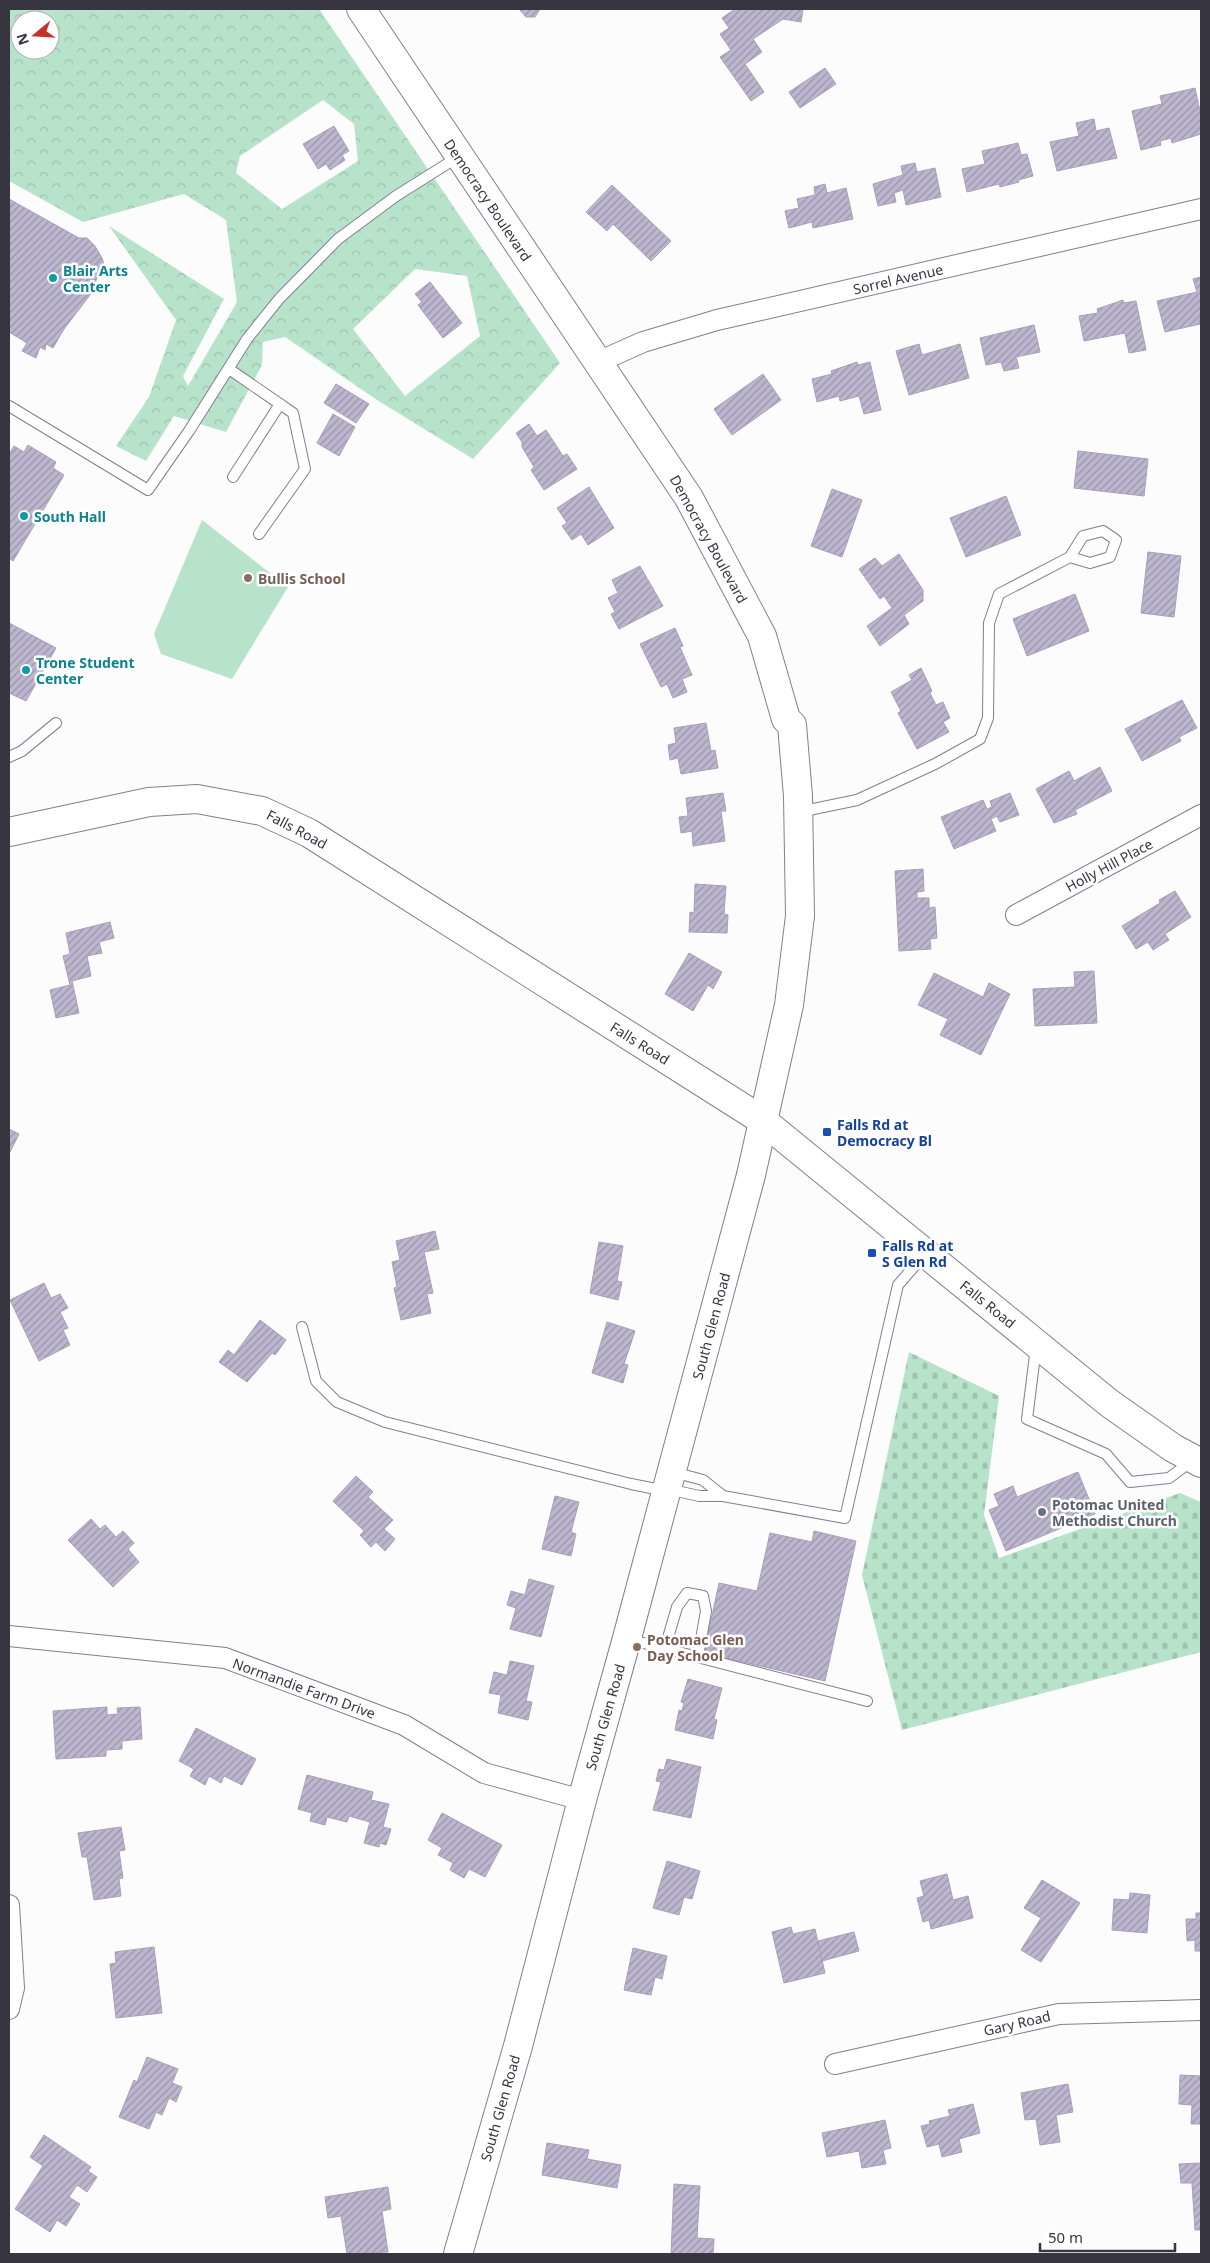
<svg xmlns="http://www.w3.org/2000/svg" width="1210" height="2263" viewBox="0 0 1210 2263" font-family="'Noto Sans',sans-serif">
	<defs>
		<pattern id="forest-crowns" width="20" height="18" patternUnits="userSpaceOnUse" patternTransform="scale(1.25)"><rect width="20" height="18" fill="#b8e3cb"/><path d="M2 6a3 3 0 1 1 6 0M12 15a3 3 0 1 1 6 0" fill="none" stroke="#9fc3af"/></pattern>
		<pattern id="cemetery-stones" width="16" height="16" patternUnits="userSpaceOnUse" patternTransform="scale(1.25)"><rect width="16" height="16" fill="#b8e3cb"/><path d="M2 7V4a2 2 0 0 1 4 0v3zM10 15v-3a2 2 0 0 1 4 0v3z" fill="#9fc3af"/></pattern>
		<pattern id="building-hatch" width="6" height="6" patternUnits="userSpaceOnUse" patternTransform="scale(1.25)"><rect width="6" height="6" fill="#bdb6cf"/><path d="M-1 1l2-2M0 6l6-6M5 7l2-2" fill="none" stroke="#9a95a9"/></pattern>
	</defs>
	<rect width="100%" height="100%" fill="#fcfcfc"/>
	<path fill="url(#forest-crowns)" fill-rule="evenodd" d="M9,9H319L560,363L473,459L377,400L285,337L263,342L262,365L226,432L174,416L146,461L116,446L149,397L176,320L109,226L224,299L183,376L188,386L237,302L226,220L184,194L83,222L9,181ZM20,20H50V50H20ZM323,100L354,124L358,161L282,209L236,173L240,156ZM415,269L467,276L480,336L405,396L353,329Z"/>
	<polygon fill="url(#cemetery-stones)" points="909,1352 999,1396 984,1515 999,1558 1180,1493 1201,1502 1201,1652 902,1730 862,1575"/>
	<polygon fill="#b8e3cb" points="202,520 288,587 232,679 161,654 154,634"/>
	<g fill="url(#building-hatch)" stroke="#a6a0b8">
		<polygon points="519,9 540,9 535,17 526,17"/>
		<polygon points="735,9 803,9 801,22 783,19 753,39 762,52 745,64 764,92 751,101 720,57 731,50 720,34 729,28 722,18"/>
		<polygon points="825,68 836,84 800,108 789,92"/>
		<polygon points="1195,88 1201,116 1201,134 1172,143 1171,138 1160,141 1161,145 1141,150 1132,111 1162,104 1160,96"/>
		<polygon points="1094,119 1096,131 1109,128 1117,158 1057,171 1050,142 1079,136 1076,123"/>
		<polygon points="334,126 349,151 342,155 345,160 330,170 326,164 318,169 303,144"/>
		<polygon points="1018,143 1021,155 1027,154 1033,176 1018,180 1019,182 1000,187 999,184 967,192 962,169 985,164 982,151"/>
		<polygon points="915,163 917,172 935,168 941,197 906,205 903,190 894,193 896,202 878,206 873,184 903,175 901,166"/>
		<polygon points="825,184 827,193 846,188 853,219 813,228 812,222 789,228 785,211 799,208 797,199 815,195 814,187"/>
		<polygon points="612,185 671,241 651,261 613,224 607,231 586,212"/>
		<polygon points="9,199 79,238 87,238 95,246 102,258 107,274 99,273 90,295 64,329 53,348 46,344 45,350 40,347 36,358 22,351 27,343 9,332"/>
		<polygon points="1201,277 1200,324 1165,332 1157,301 1197,292 1193,279"/>
		<polygon points="430,282 462,323 443,338 418,305 422,302 415,294"/>
		<polygon points="1123,300 1124,303 1136,301 1146,350 1129,353 1125,333 1084,341 1079,316 1098,313 1097,309"/>
		<polygon points="1034,325 1040,352 1016,357 1019,368 1004,371 1001,362 986,365 980,338"/>
		<polygon points="919,344 922,355 960,344 969,378 909,395 896,351"/>
		<polygon points="857,362 858,365 870,362 881,410 864,414 859,396 840,401 839,396 817,402 812,379 832,374 831,371"/>
		<polygon points="763,374 781,400 732,435 714,409"/>
		<polygon points="336,384 369,404 356,423 324,403"/>
		<polygon points="333,414 355,427 339,456 317,443"/>
		<polygon points="529,424 537,436 546,430 563,456 567,454 577,469 544,490 531,470 534,467 522,447 522,442 516,433"/>
		<polygon points="28,445 56,462 53,468 64,475 13,561 9,558 9,454 14,446 24,452"/>
		<polygon points="1078,451 1148,459 1144,496 1074,488"/>
		<polygon points="589,487 614,528 588,545 581,534 572,540 562,526 567,523 557,508"/>
		<polygon points="832,489 862,500 842,557 811,546"/>
		<polygon points="1006,496 1021,535 966,557 950,518"/>
		<polygon points="1148,552 1181,556 1174,617 1141,613"/>
		<polygon points="899,554 923,590 923,601 904,615 909,624 880,646 867,626 892,608 884,596 880,599 859,569 875,558 882,566"/>
		<polygon points="640,566 663,606 619,629 611,614 615,612 608,598 618,593 612,580"/>
		<polygon points="1075,594 1089,631 1027,656 1013,619"/>
		<polygon points="9,623 56,648 26,701 9,693"/>
		<polygon points="675,628 683,646 680,647 692,675 682,679 687,692 673,698 667,684 661,687 640,644"/>
		<polygon points="921,668 932,691 930,693 936,705 943,702 950,718 943,722 949,732 917,749 898,713 901,711 891,692 912,680 909,675"/>
		<polygon points="1182,700 1197,728 1179,737 1181,741 1142,761 1125,729"/>
		<polygon points="706,723 711,751 715,750 718,768 681,774 678,758 670,760 668,745 676,743 674,728"/>
		<polygon points="1100,767 1112,791 1075,810 1077,814 1054,823 1036,789 1069,771 1074,781"/>
		<polygon points="723,793 726,811 721,811 725,841 693,846 692,831 681,833 679,817 688,816 686,798"/>
		<polygon points="1010,793 1019,815 1000,822 997,816 991,819 996,831 954,849 941,817 983,800 987,809 992,807 990,801"/>
		<polygon points="923,869 924,891 917,892 917,898 929,898 929,908 935,907 937,938 930,939 931,949 899,951 895,871"/>
		<polygon points="695,884 726,886 724,914 728,915 727,933 689,932 690,912 694,913"/>
		<polygon points="1175,891 1191,917 1165,934 1169,940 1153,950 1148,942 1136,949 1122,926 1160,903 1159,900"/>
		<polygon points="110,922 114,938 99,942 102,953 87,956 91,976 72,981 79,1013 56,1018 50,990 70,985 63,956 70,954 66,933"/>
		<polygon points="689,953 722,972 713,989 708,985 693,1011 665,994"/>
		<polygon points="1094,971 1097,1023 1035,1026 1033,989 1075,987 1074,972"/>
		<polygon points="934,973 983,997 989,983 1010,994 981,1055 940,1035 948,1019 918,1005"/>
		<polygon points="9,1129 19,1134 9,1154"/>
		<polygon points="435,1231 439,1249 424,1252 433,1293 427,1294 431,1313 401,1320 394,1288 397,1287 392,1262 400,1260 396,1241"/>
		<polygon points="599,1242 623,1246 617,1281 622,1282 618,1300 590,1293"/>
		<polygon points="44,1283 51,1298 60,1294 68,1308 60,1312 68,1328 63,1330 70,1345 39,1361 10,1300"/>
		<polygon points="260,1320 286,1340 275,1355 272,1353 247,1382 219,1362 228,1350 234,1355"/>
		<polygon points="607,1322 635,1331 624,1364 628,1365 623,1383 592,1373"/>
		<polygon points="1078,1472 1095,1514 1006,1551 989,1510 999,1506 994,1494 1013,1486 1017,1497"/>
		<polygon points="356,1476 373,1492 368,1497 393,1520 384,1529 395,1539 385,1551 376,1542 371,1547 360,1535 364,1531 333,1501"/>
		<polygon points="555,1496 579,1502 571,1532 576,1534 571,1556 542,1549"/>
		<polygon points="91,1519 100,1529 105,1525 116,1537 123,1531 134,1543 128,1549 139,1562 113,1587 68,1540"/>
		<polygon points="814,1531 856,1541 825,1681 704,1653 719,1583 757,1591 770,1533 812,1542"/>
		<polygon points="529,1579 554,1586 541,1637 510,1629 516,1608 507,1605 511,1591 525,1595"/>
		<polygon points="510,1661 534,1666 526,1701 532,1702 528,1720 498,1713 501,1695 489,1693 494,1672 507,1675"/>
		<polygon points="688,1679 722,1688 714,1719 717,1720 713,1739 675,1730 679,1710 682,1711 684,1703 681,1702"/>
		<polygon points="107,1707 107,1715 118,1714 117,1708 140,1707 142,1739 122,1741 122,1749 106,1750 106,1756 56,1759 53,1711"/>
		<polygon points="196,1728 256,1759 242,1785 224,1776 221,1783 209,1776 205,1785 190,1776 194,1769 179,1761"/>
		<polygon points="667,1759 701,1767 691,1818 653,1810 661,1782 656,1781 659,1769 664,1770"/>
		<polygon points="307,1775 373,1792 371,1800 389,1804 383,1827 391,1829 386,1845 380,1843 379,1847 364,1843 370,1822 349,1816 347,1822 327,1817 325,1825 310,1821 312,1813 298,1809"/>
		<polygon points="442,1813 502,1845 485,1877 469,1869 464,1878 450,1870 453,1863 438,1855 442,1848 428,1840"/>
		<polygon points="121,1827 125,1850 119,1851 123,1878 119,1879 121,1896 94,1900 87,1857 82,1857 78,1833"/>
		<polygon points="667,1861 700,1871 692,1899 684,1897 679,1915 653,1908"/>
		<polygon points="947,1874 953,1900 968,1896 973,1918 931,1929 929,1920 923,1922 917,1898 924,1896 920,1881"/>
		<polygon points="1042,1880 1080,1903 1041,1962 1021,1950 1041,1918 1024,1908"/>
		<polygon points="1130,1893 1150,1895 1147,1933 1112,1930 1114,1899 1129,1900"/>
		<polygon points="1196,1913 1201,1913 1201,1951 1195,1951 1195,1940 1187,1941 1186,1919 1196,1919"/>
		<polygon points="791,1927 793,1934 815,1929 825,1973 784,1983 772,1932"/>
		<polygon points="854,1932 859,1951 822,1961 818,1941"/>
		<polygon points="154,1947 162,2013 116,2018 110,1964 116,1963 115,1952"/>
		<polygon points="633,1948 667,1956 662,1979 655,1977 651,1995 624,1990"/>
		<polygon points="147,2057 178,2069 172,2083 182,2087 176,2102 169,2098 162,2115 156,2112 149,2129 119,2117 134,2080 137,2082"/>
		<polygon points="1180,2075 1201,2076 1201,2124 1191,2124 1192,2105 1179,2104"/>
		<polygon points="1068,2084 1073,2112 1056,2115 1060,2142 1040,2145 1036,2119 1025,2120 1021,2093"/>
		<polygon points="973,2104 980,2133 959,2139 962,2152 942,2157 939,2144 927,2147 921,2126 930,2124 929,2121 950,2116 948,2110"/>
		<polygon points="885,2120 891,2148 883,2150 886,2164 862,2168 859,2151 827,2157 822,2133"/>
		<polygon points="44,2135 91,2167 88,2171 97,2177 87,2192 77,2185 69,2197 80,2204 66,2226 57,2220 50,2232 15,2209 43,2166 30,2157"/>
		<polygon points="547,2143 589,2150 587,2159 621,2165 617,2188 542,2175"/>
		<polygon points="1201,2163 1201,2230 1195,2230 1192,2183 1181,2183 1179,2164"/>
		<polygon points="674,2184 700,2186 697,2238 714,2239 713,2254 671,2254"/>
		<polygon points="388,2187 391,2209 382,2211 388,2252 347,2254 341,2216 328,2218 325,2197"/>
	</g>
	<g fill="none" stroke-linecap="round" stroke-linejoin="round">
		<defs>
			<g id="lane">
				<polyline points="229,369 293,413 305,469 259,534"/>
				<polyline points="9,406 148,490 189,431 247,339 279,299 338,239 396,196 458,157"/>
				<polyline points="233,477 280,404"/>
				<polyline points="9,757 22,751 56,723"/>
				<polyline points="799,812 857,800 935,764 980,739 988,718 989,623 999,594 1070,557 1090,563 1110,557 1116,540 1103,531 1083,536 1070,557"/>
				<polyline points="302,1327 316,1381 337,1402 385,1422 631,1484 666,1491"/>
				<polyline points="1036,1347 1027,1419 1106,1454 1130,1482 1169,1478 1193,1460"/>
				<polyline points="673,1472 703,1480 723,1496"/>
				<polyline points="668,1489 699,1496 723,1496 845,1518 898,1285 925,1254"/>
				<polyline points="628,1639 867,1701"/>
				<polyline points="665,1648 677,1607 687,1593 703,1596 706,1611 698,1656"/>
			</g>
			<g id="street">
				<polyline points="598,362 643,342 717,320 1201,209"/>
				<polyline points="1016,915 1201,815"/>
				<polyline points="9,1636 225,1658 404,1725 484,1773 582,1800"/>
				<polyline points="9,1905 14,1988 9,2009"/>
				<polyline points="835,2064 1059,2014 1201,2010"/>
			</g>
			<polyline id="secondary" points="361,9 689,498 762,636 786,719 792,725 798,796 800,916 789,1005 751,1175 627,1638 582,1800 518,2046 458,2254"/>
			<polyline id="primary" points="9,832 149,802 197,799 262,811 309,833 762,1120 1109,1403 1173,1448 1201,1463"/>
		</defs>
		<use href="#lane" stroke="#837d95" stroke-width="12"/>
		<use href="#street" stroke="#837d95" stroke-width="22"/>
		<use href="#secondary" stroke="#837d95" stroke-width="30"/>
		<use href="#primary" stroke="#837d95" stroke-width="30"/>
		<use href="#lane" stroke="#fff" stroke-width="10"/>
		<use href="#street" stroke="#fff" stroke-width="20"/>
		<use href="#secondary" stroke="#fff" stroke-width="28"/>
		<use href="#primary" stroke="#fff" stroke-width="28"/>
	</g>
	<g fill="#0f9aa8" stroke="#fff" stroke-width="2">
		<circle cx="53" cy="278" r="5"/>
		<circle cx="24" cy="516" r="5"/>
		<circle cx="26" cy="670" r="5"/>
	</g>
	<g fill="#8d6e63" stroke="#fff" stroke-width="2">
		<circle cx="248" cy="578" r="5"/>
		<circle cx="637" cy="1647" r="5"/>
	</g>
	<g fill="#1a4fb4" stroke="#fff" stroke-width="2">
		<rect x="822" y="1127" width="10" height="10" rx="2.5"/>
		<rect x="867" y="1248" width="10" height="10" rx="2.5"/>
	</g>
	<circle fill="#6b7280" stroke="#fff" stroke-width="2" cx="1042" cy="1512" r="5"/>
	<g text-anchor="middle" dominant-baseline="central" stroke-width="5" stroke-linejoin="round" paint-order="stroke">
		<g font-size="14" fill="#37353f" stroke="#fff">
			<text transform="translate(488 200) rotate(56)">Democracy Boulevard</text>
			<text transform="translate(898 279) rotate(-13)">Sorrel Avenue</text>
			<text transform="translate(709 539) rotate(61)">Democracy Boulevard</text>
			<text transform="translate(297 829) rotate(28)">Falls Road</text>
			<text transform="translate(1109 865) rotate(-28)">Holly Hill Place</text>
			<text transform="translate(640 1043) rotate(32)">Falls Road</text>
			<text transform="translate(988 1304) rotate(39)">Falls Road</text>
			<text transform="translate(711 1326) rotate(-75)">South Glen Road</text>
			<text transform="translate(304 1688) rotate(20)">Normandie Farm Drive</text>
			<text transform="translate(605 1717) rotate(-74)">South Glen Road</text>
			<text transform="translate(1017 2023) rotate(-13)">Gary Road</text>
			<text transform="translate(500 2108) rotate(-74)">South Glen Road</text>
		</g>
		<g font-size="14" font-weight="bold" fill="#0d838f" stroke="#fff" text-anchor="start">
			<text x="63" y="270">Blair Arts<tspan x="63" dy="16">Center</tspan></text>
			<text x="34" y="516">South Hall</text>
			<text x="36" y="662">Trone Student<tspan x="36" dy="16">Center</tspan></text>
		</g>
		<g font-size="14" font-weight="bold" fill="#785e54" stroke="#fff" text-anchor="start">
			<text x="258" y="578">Bullis School</text>
			<text x="647" y="1639">Potomac Glen<tspan x="647" dy="16">Day School</tspan></text>
		</g>
		<g font-size="14" font-weight="bold" fill="#164399" stroke="#fff" text-anchor="start">
			<text x="837" y="1124">Falls Rd at<tspan x="837" dy="16">Democracy Bl</tspan></text>
			<text x="882" y="1245">Falls Rd at<tspan x="882" dy="16">S Glen Rd</tspan></text>
		</g>
		<g font-size="14" font-weight="bold" fill="#5b616d" stroke="#fff" text-anchor="start">
			<text x="1052" y="1504">Potomac United<tspan x="1052" dy="16">Methodist Church</tspan></text>
		</g>
	</g>
	<rect width="1210" height="2263" fill="none" stroke="#37353f" stroke-width="20"/>
	<g transform="translate(35 35) rotate(252)"><circle r="24" fill="#ffffff" stroke="#afaeb2"/>
	<path d="M0-4L9 19L0 12L-9 19Z" fill="#c13429"/>
	<text y="-8" font-size="14" font-weight="bold" text-anchor="middle" fill="#37353f">N</text>
	</g>
	<path d="M1040 2243v8h135v-8" fill="none" stroke="#37353f" stroke-width="2.5"/>
	<text x="1048" y="2243" font-size="15" fill="#37353f" stroke="#ffffff" stroke-width="4" paint-order="stroke">50 m</text>
</svg>
